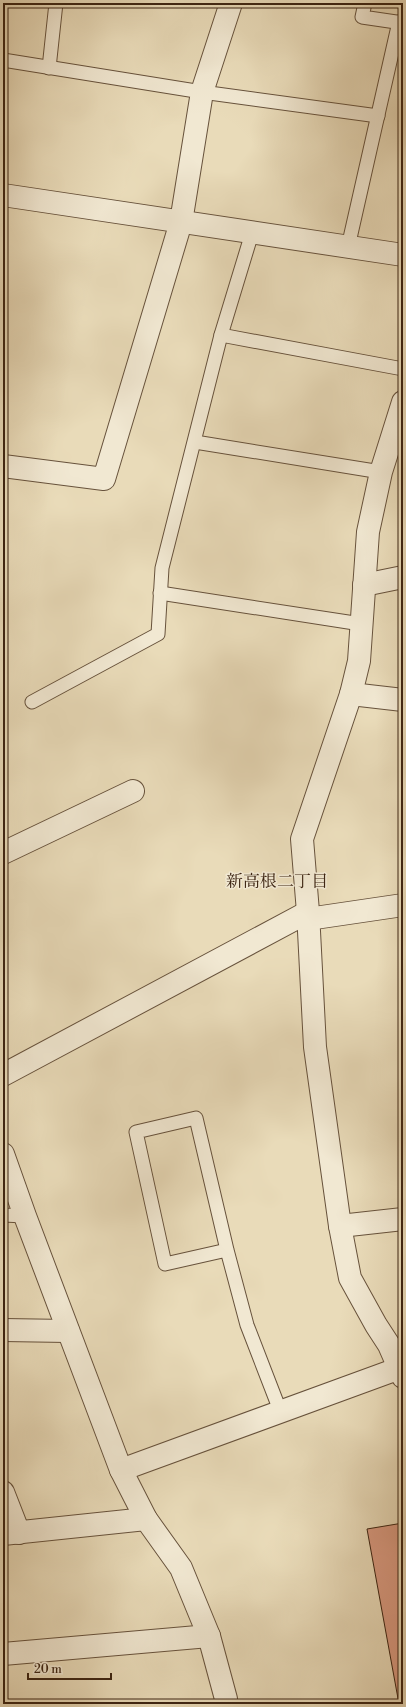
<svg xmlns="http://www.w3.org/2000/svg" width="406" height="1707" viewBox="0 0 406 1707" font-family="'Libre Bodoni','Noto Serif JP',serif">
	<rect width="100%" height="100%" fill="#e9dbb9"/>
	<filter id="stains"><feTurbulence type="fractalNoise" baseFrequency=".005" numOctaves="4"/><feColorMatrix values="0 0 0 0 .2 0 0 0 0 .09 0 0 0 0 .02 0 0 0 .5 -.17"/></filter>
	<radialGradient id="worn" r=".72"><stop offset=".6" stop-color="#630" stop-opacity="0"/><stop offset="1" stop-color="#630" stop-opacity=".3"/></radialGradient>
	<polygon fill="#d99a81" stroke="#3c2412" points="403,1523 403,1704 399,1704 367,1529"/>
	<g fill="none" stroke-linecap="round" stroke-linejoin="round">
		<defs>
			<g id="service">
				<polyline points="365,3 362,17 403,23"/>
				<polyline points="3,60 202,92 378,116"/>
				<polyline points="49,68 56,3"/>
				<polyline points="348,247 399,22"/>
				<polyline points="221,335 403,369"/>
				<polyline points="195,442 381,472"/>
				<polyline points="160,593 361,624"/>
				<polyline points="32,702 158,634 162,568 221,335 252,233"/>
				<polyline points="3,1215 25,1216"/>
				<polyline points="227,1250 165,1264 136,1132 196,1118 227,1250 247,1325 281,1413"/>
			</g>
			<g id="minor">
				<polyline points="3,195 403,255"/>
				<polyline points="403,402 381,472 368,532 359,661 351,694 302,839 308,912 315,1047 340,1226 350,1278 376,1325 389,1345 403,1377"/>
				<polyline points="3,466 104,479 181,222 202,92 231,3"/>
				<polyline points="364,585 403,577"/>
				<polyline points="351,694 403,700"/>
				<polyline points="3,853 133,791"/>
				<polyline points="308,919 403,905"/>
				<polyline points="3,1075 308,912"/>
				<polyline points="3,1154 25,1216 121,1470 146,1519 181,1568 209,1636 226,1699 226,1704"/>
				<polyline points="340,1226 403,1219"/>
				<polyline points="121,1470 400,1368"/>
				<polyline points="3,1492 19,1533"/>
				<polyline points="3,1534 146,1519"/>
				<polyline points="3,1654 209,1636"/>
			</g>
			<polyline id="tertiary" points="3,1330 68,1331"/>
		</defs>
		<use href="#service" stroke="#67523c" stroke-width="15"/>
		<use href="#minor" stroke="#67523c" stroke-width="24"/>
		<use href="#tertiary" stroke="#67523c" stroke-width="24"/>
		<use href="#service" stroke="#f1e8d2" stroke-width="13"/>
		<use href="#minor" stroke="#f1e8d2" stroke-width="22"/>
		<use href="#tertiary" stroke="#f1e8d2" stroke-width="22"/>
	</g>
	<g text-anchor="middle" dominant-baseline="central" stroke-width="3" stroke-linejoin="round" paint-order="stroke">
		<g font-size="17" fill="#3c2412" stroke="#f1e8d2">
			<text x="277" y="882">新高根二丁目</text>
		</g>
	</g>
	<rect width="406" height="1707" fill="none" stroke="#e9dbb9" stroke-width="16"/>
	<rect x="4" y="4" width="398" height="1699" fill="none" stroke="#3c2412" stroke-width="2"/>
	<rect x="8" y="8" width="390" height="1691" fill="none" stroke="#3c2412"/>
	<path d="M28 1673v6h83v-6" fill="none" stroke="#3c2412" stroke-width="2"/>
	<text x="34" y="1673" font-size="12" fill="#3c2412" stroke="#f1e8d2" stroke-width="3" paint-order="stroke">20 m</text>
	<rect width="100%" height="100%" filter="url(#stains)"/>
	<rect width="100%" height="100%" fill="url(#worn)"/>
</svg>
